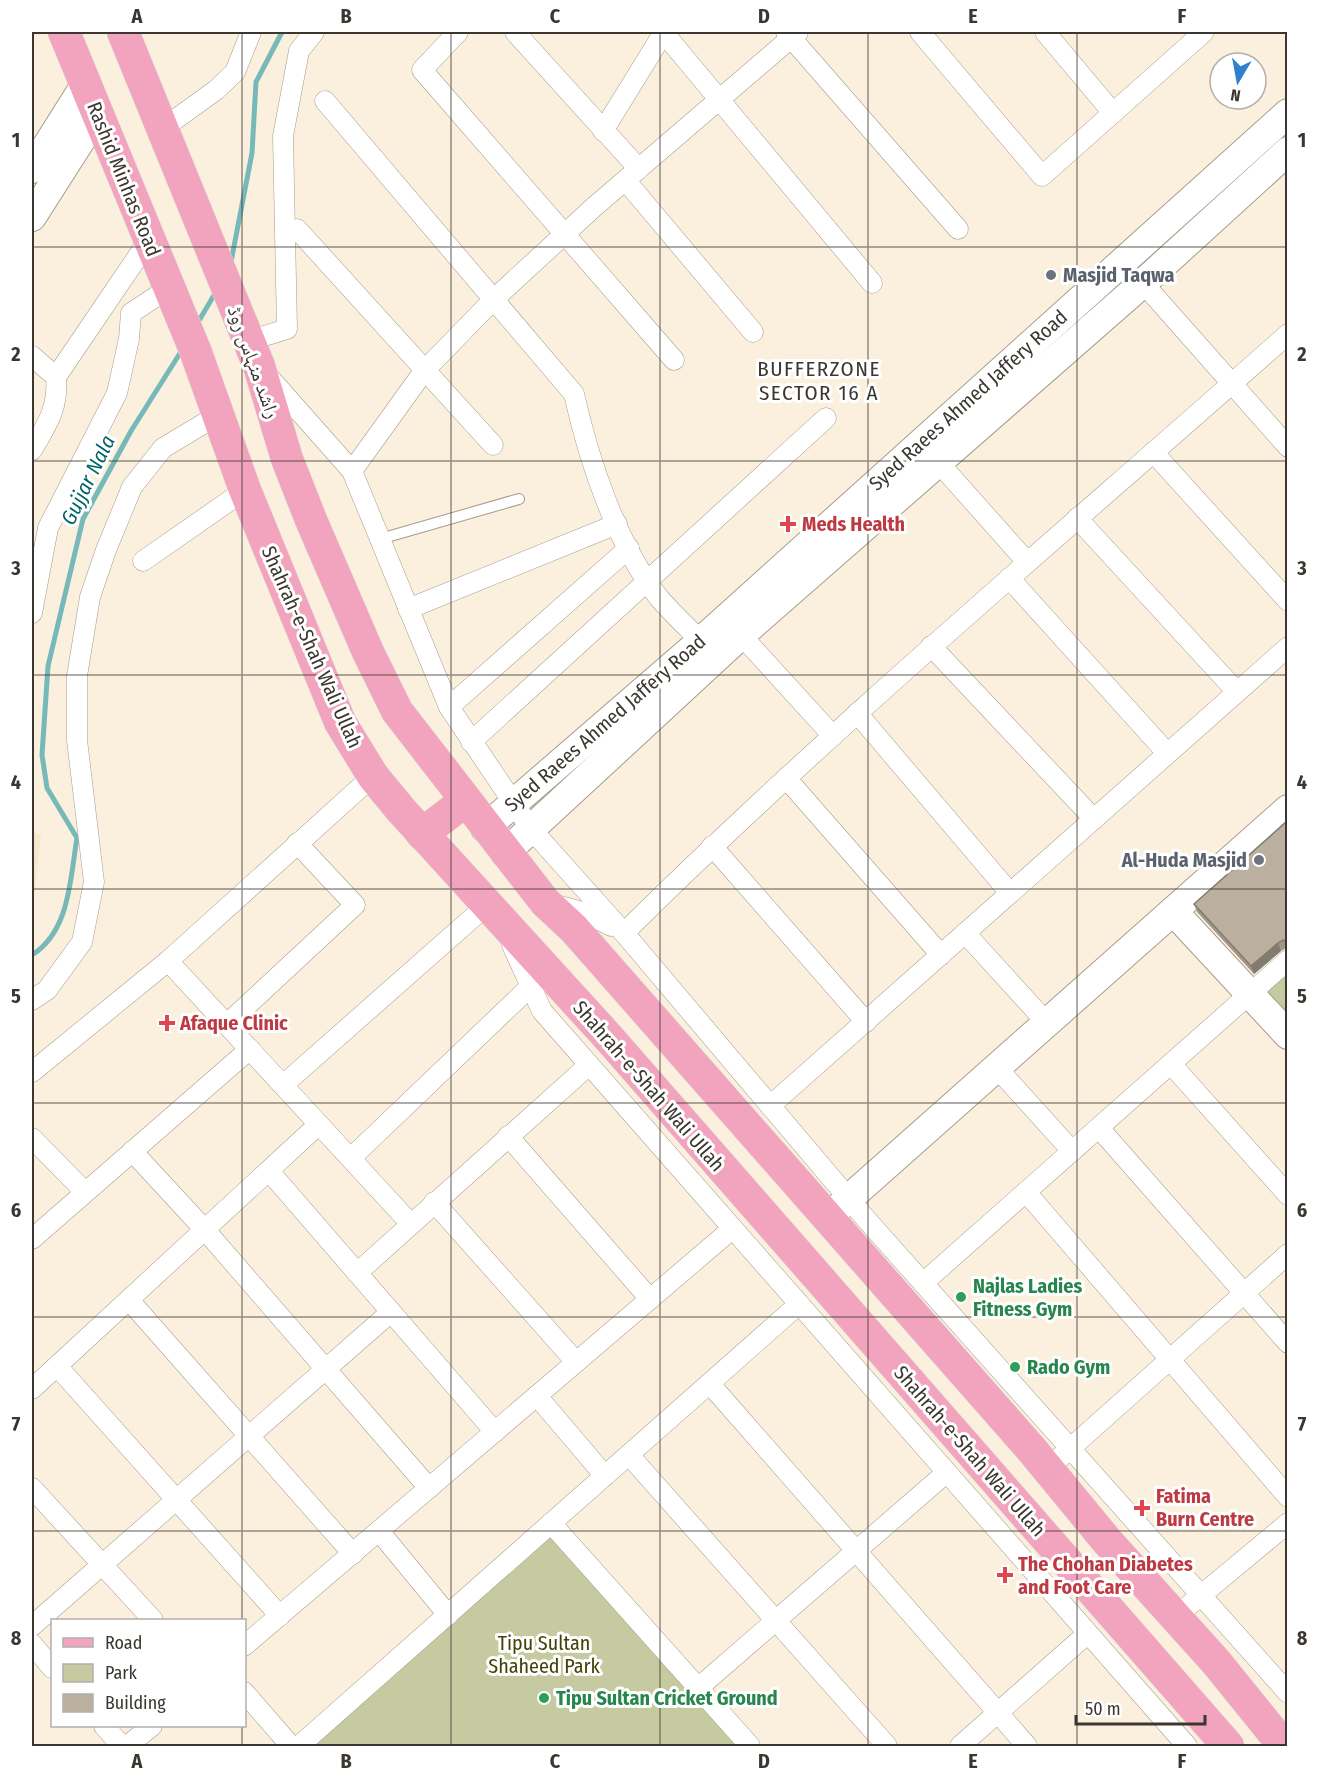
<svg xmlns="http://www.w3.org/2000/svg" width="1319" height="1778" viewBox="0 0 1319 1778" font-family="'Fira Sans Condensed','Noto Naskh Arabic',sans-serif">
	<rect width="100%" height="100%" fill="#fbf0de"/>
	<polygon fill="#f6e7cd" points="32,830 41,836 32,917"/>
	<g fill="#c5caa1">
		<polygon points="1287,960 1287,1035 1250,994"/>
		<polygon points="551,1523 750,1746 299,1746"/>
	</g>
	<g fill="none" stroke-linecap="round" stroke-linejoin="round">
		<g stroke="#77b8b8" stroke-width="5">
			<polyline points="230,267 252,153 256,82 282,32"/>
			<polyline points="197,324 217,290"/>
			<path d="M32,955C70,931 70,879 77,838L47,788L42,755L48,666L83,519L131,431L182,350"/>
		</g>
		<defs>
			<polyline id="lane" points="380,539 519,499"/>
			<g id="street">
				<polyline points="458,32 422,70 674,360"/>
				<polyline points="515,32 639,169"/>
				<polyline points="663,32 872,283"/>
				<polyline points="786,32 958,229"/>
				<polyline points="920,32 1042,176 1204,32"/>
				<polyline points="1045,32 1113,113"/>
				<path d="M325,101L574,394C589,461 616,543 659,598C672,613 687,627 701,641"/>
				<polyline points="162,129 216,90 235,72 251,32"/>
				<polyline points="603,131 664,32"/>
				<polyline points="626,181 753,332"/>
				<polyline points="297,229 493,445"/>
				<polyline points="1143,283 1288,447"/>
				<polyline points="248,341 287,329 283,136 299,51 314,32"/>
				<path d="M32,356L56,377C59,407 47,425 32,450"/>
				<polyline points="268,376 352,471 449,707 531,829 624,933 866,1219 1288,1693"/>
				<polyline points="56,377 149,240"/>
				<polyline points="1153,452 1288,601"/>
				<polyline points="939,463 1027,562"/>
				<polyline points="352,471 424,371 493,300 594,207 798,32"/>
				<polyline points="1077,518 1237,692"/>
				<polyline points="143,561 245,490"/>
				<polyline points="1009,578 1167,753"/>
				<polyline points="408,609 617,524"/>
				<polyline points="32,613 48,528 117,393 129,339 131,313 169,288"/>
				<polyline points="741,635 833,736"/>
				<polyline points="931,646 1094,819"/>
				<polyline points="449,707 629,548"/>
				<polyline points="857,713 1010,893"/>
				<polyline points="471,742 826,418"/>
				<polyline points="786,778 941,955"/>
				<polyline points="712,846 866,1022"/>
				<polyline points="552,904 586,913 611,926"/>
				<path d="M624,933C836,723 1065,532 1288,334"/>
				<polyline points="965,933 1047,1023"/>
				<polyline points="512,945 542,1011 1187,1746"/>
				<polyline points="168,961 410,1223"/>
				<polyline points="32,1000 47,990 82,942 94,882 77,740 77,676 90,597 106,550 132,487 163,448 218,415"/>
				<polyline points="227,1024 355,905 297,843"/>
				<polyline points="1171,1064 1288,1195"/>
				<polyline points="997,1068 1072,1151"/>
				<polyline points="32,1072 168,961 373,776"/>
				<polyline points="283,1085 487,905"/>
				<polyline points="770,1106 1288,647"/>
				<polyline points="1099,1128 1288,1343"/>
				<polyline points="508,1136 650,1299"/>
				<polyline points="32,1138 85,1192"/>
				<polyline points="132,1151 205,1230 429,1488"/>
				<polyline points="351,1158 532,985"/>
				<polyline points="269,1171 495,1432"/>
				<polyline points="1026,1192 1288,1497"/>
				<polyline points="434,1202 576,1362"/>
				<polyline points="32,1239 250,1049"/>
				<polyline points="357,1273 589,1065"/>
				<polyline points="923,1283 1288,960"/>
				<polyline points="129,1300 353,1554"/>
				<polyline points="57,1366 280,1616"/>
				<polyline points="710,1384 1027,1746"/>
				<polyline points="32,1389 319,1124"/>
				<polyline points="537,1396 605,1476"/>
				<polyline points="629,1455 887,1746"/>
				<polyline points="1046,1470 1288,1254"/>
				<polyline points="32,1488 153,1620"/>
				<polyline points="551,1523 750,1746"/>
				<polyline points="379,1531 448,1615"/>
				<polyline points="1175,1617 1288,1523"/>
				<polyline points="32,1626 391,1312"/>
				<polyline points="32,1644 52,1668"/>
				<polyline points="244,1646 732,1229"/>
				<polyline points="698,1688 946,1473"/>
				<polyline points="244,1692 291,1746"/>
				<polyline points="104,1726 122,1746"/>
				<polyline points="127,1746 152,1726"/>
				<polyline points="299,1746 798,1305"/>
				<polyline points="960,1746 1087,1634"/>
			</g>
			<g id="secondary">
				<polyline points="32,169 85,85"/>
				<polyline points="32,217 97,115"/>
				<polyline points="485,828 701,641 1288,113"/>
				<polyline points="505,853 741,635 1143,283 1288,151"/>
				<polyline points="1173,911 1288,1035"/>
				<polyline points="827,1218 1288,809"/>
			</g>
			<g id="primary">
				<polyline points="64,32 195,350 245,490 340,722 373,776 401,810 608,1037 1228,1746"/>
				<polyline points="123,32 259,366 287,459 311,520 368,652 397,711 545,902 574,929 1032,1450 1107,1541 1216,1662 1284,1746"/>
				<polyline points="422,834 465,801"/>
			</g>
		</defs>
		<use href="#lane" stroke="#a69c8b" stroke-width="12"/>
		<use href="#street" stroke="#a69c8b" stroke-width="21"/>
		<use href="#secondary" stroke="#a69c8b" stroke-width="30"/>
		<use href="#primary" stroke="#dcdbda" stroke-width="33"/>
		<use href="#lane" stroke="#fff" stroke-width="10"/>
		<use href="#street" stroke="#fff" stroke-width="20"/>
		<use href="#secondary" stroke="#fff" stroke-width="28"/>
		<use href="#primary" stroke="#f2a4be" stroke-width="32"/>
	</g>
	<polygon fill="#a19789" points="1287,821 1287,949 1286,948 1281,951 1254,974 1197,912 1194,904"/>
	<polygon fill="#837b6f" points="1278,943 1281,951 1254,974 1251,966"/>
	<polygon fill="#bbb09f" stroke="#837b6f" stroke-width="1.5" points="1287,821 1287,942 1283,940 1278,943 1251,966 1194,904"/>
	<path fill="none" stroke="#3b3730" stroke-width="1.5" stroke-opacity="0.55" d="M242,32V1620M451,32V1746M660,32V1746M868,32V1746M1077,32V1746M32,247H1288M32,461H1288M32,675H1288M32,889H1288M32,1103H1288M32,1317H1288M32,1531H1288M242,1726V1746"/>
	<g fill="#6b7280" stroke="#fff" stroke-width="2">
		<circle cx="1051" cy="275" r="6"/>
		<circle cx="1259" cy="860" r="6"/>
	</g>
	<g fill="#e0444e" stroke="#fff" stroke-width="2">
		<path d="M785 515h6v6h6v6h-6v6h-6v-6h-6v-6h6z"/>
		<path d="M164 1014h6v6h6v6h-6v6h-6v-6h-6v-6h6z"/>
		<path d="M1139 1499h6v6h6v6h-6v6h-6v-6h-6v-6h6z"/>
		<path d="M1002 1566h6v6h6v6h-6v6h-6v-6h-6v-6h6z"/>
	</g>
	<g fill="#2e9e5b" stroke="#fff" stroke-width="2">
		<circle cx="961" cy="1297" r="6"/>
		<circle cx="1015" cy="1367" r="6"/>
		<circle cx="544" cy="1698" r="6"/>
	</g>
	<g text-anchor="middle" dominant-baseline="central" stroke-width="6" stroke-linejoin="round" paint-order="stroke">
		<g font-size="20" fill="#3b3730" stroke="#fff">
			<text transform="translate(124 179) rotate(68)">Rashid Minhas Road</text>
			<text transform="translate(254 362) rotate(70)">راشد منہاس روڈ</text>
			<text transform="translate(968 400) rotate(-42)">Syed Raees Ahmed Jaffery Road</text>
			<text transform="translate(312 647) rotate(66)">Shahrah-e-Shah Wali Ullah</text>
			<text transform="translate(605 723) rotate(-41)">Syed Raees Ahmed Jaffery Road</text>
			<text transform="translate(649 1086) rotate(49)">Shahrah-e-Shah Wali Ullah</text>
			<text transform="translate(970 1451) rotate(49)">Shahrah-e-Shah Wali Ullah</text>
		</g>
		<g font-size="20" font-weight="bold" fill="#5b616d" stroke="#fff" text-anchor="start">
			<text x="1063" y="275">Masjid Taqwa</text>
			<text x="1247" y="860" text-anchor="end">Al-Huda Masjid</text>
		</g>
		<g font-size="20" font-weight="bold" fill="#be3a42" stroke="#fff" text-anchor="start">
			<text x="802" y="524">Meds Health</text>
			<text x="180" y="1023">Afaque Clinic</text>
			<text x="1156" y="1496">Fatima<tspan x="1156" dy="23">Burn Centre</tspan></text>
			<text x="1018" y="1564">The Chohan Diabetes<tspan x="1018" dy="23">and Foot Care</tspan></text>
		</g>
		<g font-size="20" font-weight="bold" fill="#27864d" stroke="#fff" text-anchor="start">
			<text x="973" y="1286">Najlas Ladies<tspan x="973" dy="23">Fitness Gym</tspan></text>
			<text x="1027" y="1367">Rado Gym</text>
			<text x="556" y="1698">Tipu Sultan Cricket Ground</text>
		</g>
		<g font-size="20" fill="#404306" stroke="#fff">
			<text x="544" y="1643">Tipu Sultan<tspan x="544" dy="23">Shaheed Park</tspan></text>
		</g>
		<g font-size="21" letter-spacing="1.5" fill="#3b3730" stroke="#fff">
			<text x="819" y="369">BUFFERZONE<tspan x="819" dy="24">SECTOR 16 A</tspan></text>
		</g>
		<g font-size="21" font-style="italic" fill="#016464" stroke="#fff">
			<text transform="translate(88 480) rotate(-64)">Gujjar Nala</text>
		</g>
	</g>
	<rect width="1319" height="1778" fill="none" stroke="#ffffff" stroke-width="66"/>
	<rect x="51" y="1619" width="195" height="108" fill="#ffffff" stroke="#b1afac" stroke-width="1.5"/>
	<rect x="63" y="1638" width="30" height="9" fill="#f2a4be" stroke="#b1afac" stroke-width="1.5"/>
	<text x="105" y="1649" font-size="18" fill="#3b3730">Road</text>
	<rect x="63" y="1664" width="30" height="18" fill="#c5caa1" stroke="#b1afac" stroke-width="1.5"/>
	<text x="105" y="1679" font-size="18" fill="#3b3730">Park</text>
	<rect x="63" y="1694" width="30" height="18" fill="#bbb09f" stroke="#b1afac" stroke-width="1.5"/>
	<text x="105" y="1709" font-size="18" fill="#3b3730">Building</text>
	<g transform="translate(1238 81) rotate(190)"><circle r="28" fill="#ffffff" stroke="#b1afac" stroke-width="1.5"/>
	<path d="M0-4.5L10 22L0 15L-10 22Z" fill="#2f80d0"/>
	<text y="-9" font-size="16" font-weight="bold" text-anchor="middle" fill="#3b3730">N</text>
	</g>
	<path d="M1076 1715v9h129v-9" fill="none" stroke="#3b3730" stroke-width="3"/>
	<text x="1085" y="1715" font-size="18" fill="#3b3730" stroke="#ffffff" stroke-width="4.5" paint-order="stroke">50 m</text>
	<rect x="33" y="33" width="1253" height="1712" fill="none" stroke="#3b3730" stroke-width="2"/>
	<g font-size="20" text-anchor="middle" font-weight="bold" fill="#3b3730">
		<text x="137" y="23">A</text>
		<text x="346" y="23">B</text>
		<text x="555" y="23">C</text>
		<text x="764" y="23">D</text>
		<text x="973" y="23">E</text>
		<text x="1182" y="23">F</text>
		<text x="16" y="147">1</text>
		<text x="1302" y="147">1</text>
		<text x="16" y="361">2</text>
		<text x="1302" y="361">2</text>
		<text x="16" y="575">3</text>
		<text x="1302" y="575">3</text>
		<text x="16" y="789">4</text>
		<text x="1302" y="789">4</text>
		<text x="16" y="1003">5</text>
		<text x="1302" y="1003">5</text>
		<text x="16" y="1217">6</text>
		<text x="1302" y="1217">6</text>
		<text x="16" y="1431">7</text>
		<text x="1302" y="1431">7</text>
		<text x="16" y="1645">8</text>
		<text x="1302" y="1645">8</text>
		<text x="137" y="1768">A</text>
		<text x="346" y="1768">B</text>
		<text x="555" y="1768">C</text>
		<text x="764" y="1768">D</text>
		<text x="973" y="1768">E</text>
		<text x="1182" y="1768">F</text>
	</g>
</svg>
